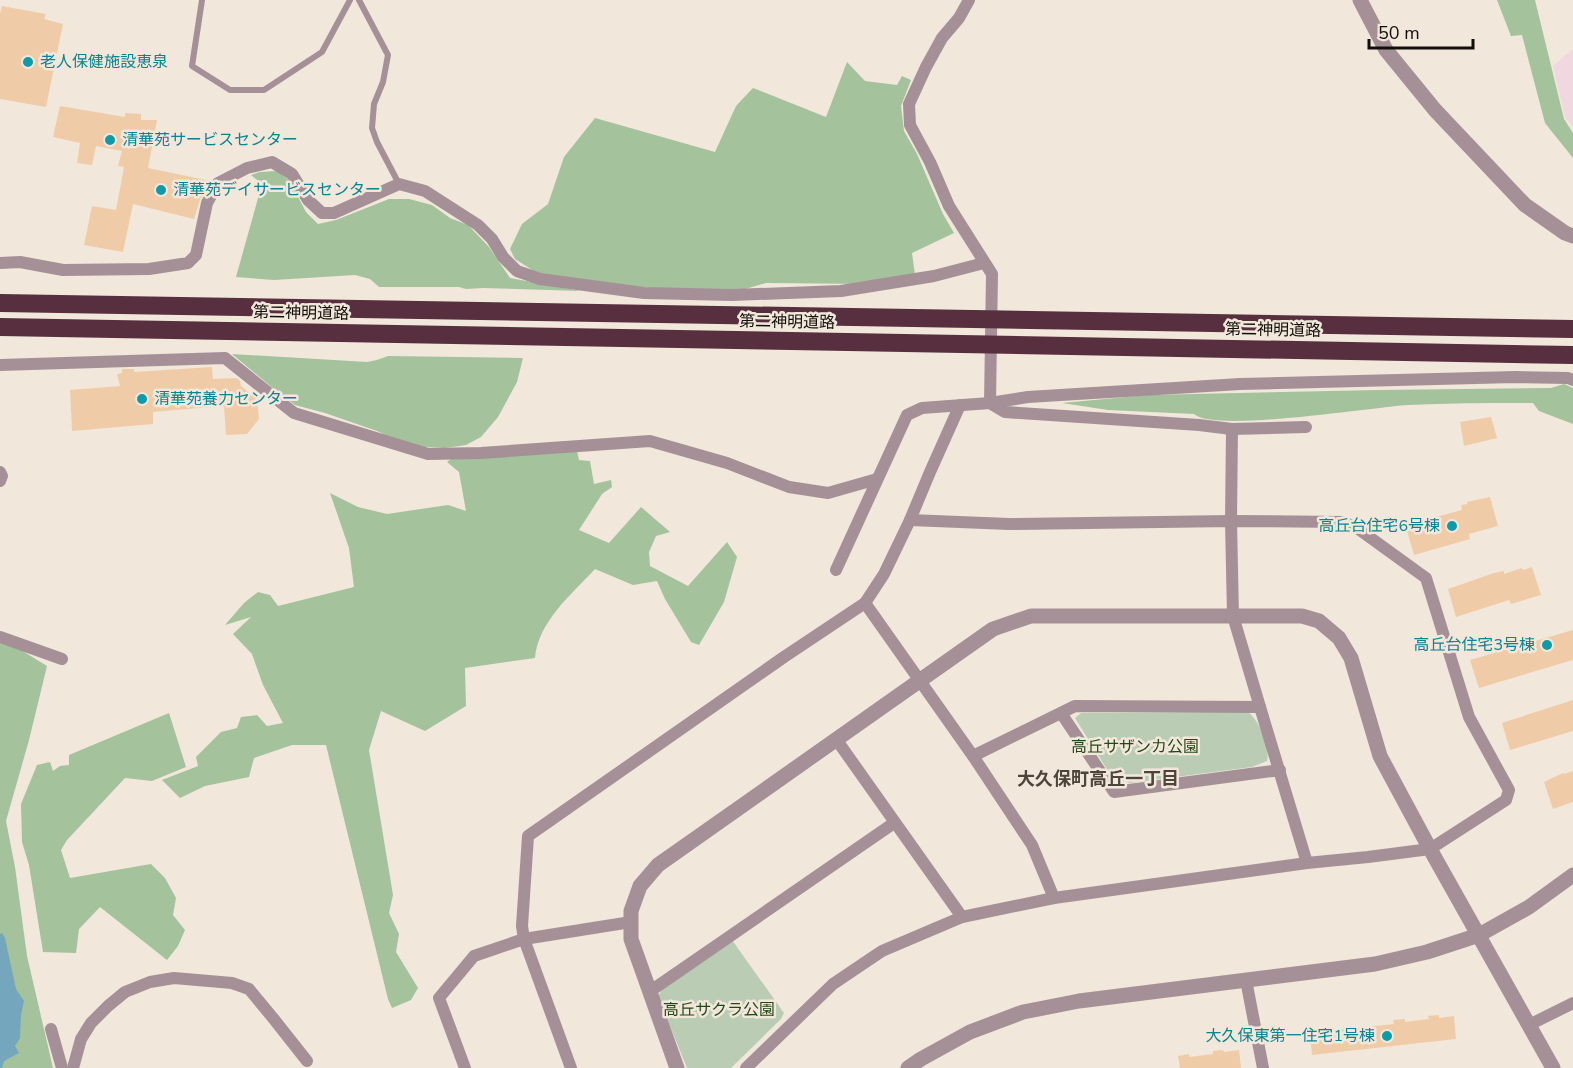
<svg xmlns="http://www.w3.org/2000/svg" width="1573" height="1068" viewBox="0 0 1573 1068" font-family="'Nunito Sans','Noto Sans JP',sans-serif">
	<rect width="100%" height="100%" fill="#f2e7db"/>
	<polygon fill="#f1d7df" points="1573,49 1573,127 1565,117 1553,66"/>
	<g fill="#baccb4">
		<path d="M1248,712C1259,720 1270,747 1267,761L1252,767L1130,783L1117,780L1108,771L1075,718L1081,713Z"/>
		<polygon points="732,940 784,1013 781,1019 731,1068 687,1068 658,996 662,990"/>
	</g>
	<g fill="#a4c29b">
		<polygon points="1497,0 1535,0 1564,119 1573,133 1573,158 1545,123 1522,35 1511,36"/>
		<polygon points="847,62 865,81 897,85 902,76 911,80 901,106 904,131 917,154 943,214 954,233 912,253 915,275 872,284 766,283 742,290 661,289 585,281 537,273 515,259 510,249 522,224 548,204 564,157 595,118 715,152 736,106 753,88 826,117"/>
		<polygon points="277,171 289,180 306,212 318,224 336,220 389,199 409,199 432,205 450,218 468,225 489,247 510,278 581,291 483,288 466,289 459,287 379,287 370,279 355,275 274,280 236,277 262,184 251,175 260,172"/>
		<polygon points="232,354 367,362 377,360 388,356 523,358 517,382 498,417 481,437 466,445 445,448 424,447 400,442 377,431 325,413 295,405 280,394"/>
		<path d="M1564,384L1573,388V424L1539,411L1533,403C1491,403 1449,403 1408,405C1373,407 1215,433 1194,414L1108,410L1062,403L1148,395L1379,390L1551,388Z"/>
		<path d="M577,451L579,460L590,461L594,484L611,480L612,487L602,494L579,530L609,543L641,507L670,532L656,536L649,552L650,566L688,586L727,542L737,557L724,602L699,645L691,642L665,599L657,581L633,585L595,569C571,595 538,622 535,658L465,668L466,706L425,731L381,711L369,750L393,895L389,913L399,934L396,952L418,988L411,1000L392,1008L388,999L326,745H292L254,758L249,777L205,786L180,798L162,780L198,766L196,757L221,732L237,728L241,717L257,715L267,726L283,723L263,685L252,654L233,634L251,617L225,625L244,603L258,592L270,595L278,606L354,587L349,548L330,493L358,507L387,514L448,505L466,511L459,472L447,462L454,457Z"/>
		<polygon points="0,643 21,650 47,666 29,740 6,821 15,867 27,956 53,1068 0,1068"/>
		<polygon points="169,713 186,767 152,781 125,778 67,840 61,850 70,878 151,864 165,878 176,898 173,915 185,930 178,946 167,960 100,907 79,929 76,953 43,952 29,865 22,842 21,804 37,765 50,762 53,771 60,766 69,765 69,755"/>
	</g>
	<polygon fill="#74a7be" points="2,933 5,938 16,989 24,1001 21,1015 20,1038 15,1046 19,1053 4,1061 2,1068 0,1068 0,934"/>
	<g fill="#efcca7">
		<polygon points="2,6 46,14 44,19 63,24 46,107 0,99 0,14"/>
		<polygon points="60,106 125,117 125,113 141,114 141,120 157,120 148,168 206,180 194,219 133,204 123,252 84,245 92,206 116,210 124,167 118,166 122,151 96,146 92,165 77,163 80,143 53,137"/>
		<polygon points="212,367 213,379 236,378 240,381 241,386 257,399 259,419 247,434 226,435 224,406 153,412 153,424 72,431 70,390 120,386 117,374 122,373 122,369 134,369 134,372"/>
		<polygon points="1491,417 1497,438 1464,446 1460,422"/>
		<polygon points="1490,497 1498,526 1469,534 1470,539 1414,555 1406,527 1414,525 1414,523 1462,510 1461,505 1467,504 1467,502"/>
		<polygon points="1532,567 1541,595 1511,604 1509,600 1456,617 1448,589 1494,573 1504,571 1504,574 1522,568 1523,570"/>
		<polygon points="1573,630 1573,660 1479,688 1470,660"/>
		<polygon points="1573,700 1573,731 1510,750 1502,723"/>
		<polygon points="1573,771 1573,802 1553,809 1544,782 1563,773 1564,774"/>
		<polygon points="1439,1015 1439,1018 1454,1016 1456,1039 1312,1055 1310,1033 1394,1024 1393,1020 1405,1019 1405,1022 1429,1019 1428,1016"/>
		<polygon points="1223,1050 1224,1052 1239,1050 1241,1068 1180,1068 1178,1056 1189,1054 1189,1057 1213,1054 1213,1051"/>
	</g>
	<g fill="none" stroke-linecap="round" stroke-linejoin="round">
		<g stroke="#a69098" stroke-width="6">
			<polyline points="202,0 192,66 230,90 264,90 322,52 350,0"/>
			<polyline points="359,0 388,55 383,82 374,104 372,128 377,142 399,184"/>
		</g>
		<g stroke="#a69098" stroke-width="12">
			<polyline points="969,0 959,18 942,38 926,67 909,104 910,125 930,162 949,206 992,274 990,403"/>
			<polyline points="0,263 20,262 63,270 149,269 188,263 196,255 207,203 218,183 247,168 272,162 292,174 308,200 322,213 334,213 399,184 425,191 478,225 492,239 503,257 517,271 540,279 644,293 732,295 841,291 934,276 984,263"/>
			<polyline points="0,365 225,358 294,413 428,454 481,453 650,441 727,463 789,487 828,493 877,479"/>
			<polyline points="990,403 1005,412 1199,425 1232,429 1306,427"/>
			<polyline points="1232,429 1231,521 1233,616 1260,707"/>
			<polyline points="0,472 2,476 0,481"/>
			<polyline points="836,570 907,415 922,408 990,403 1028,397 1240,384 1515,377 1568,378 1573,380"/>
			<polyline points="865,603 973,756"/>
			<polyline points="0,637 62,659"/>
			<polyline points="1061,713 1114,792 1280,770"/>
			<polyline points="836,739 962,917"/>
			<polyline points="1054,898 1032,845 973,756 1075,706 1260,707 1307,863"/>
			<polyline points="1246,980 1263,1068"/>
			<polyline points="649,992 894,823"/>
			<polyline points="1529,1025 1573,1003"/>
			<polyline points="51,1029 62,1068"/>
			<polyline points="73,1068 81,1039 91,1023 108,1006 125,992 150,982 174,978 232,983 249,989 273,1018 307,1061"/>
			<polyline points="465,1068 439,998 474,956 524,939 631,922"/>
			<polyline points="571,1068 524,939 522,926 528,836 784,657 865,603 884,574 910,520 930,472 960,405"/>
			<polyline points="746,1068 833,984 882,951 962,917 1054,898 1307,863 1368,857 1430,849 1506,800 1509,790 1469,717 1426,578 1357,528 1343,522 1231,521 1009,524 910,520"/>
		</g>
		<g stroke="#a69098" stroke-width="15">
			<polyline points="1360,0 1386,50 1435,110 1525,205 1565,233 1573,236"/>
			<polyline points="677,1068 631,939 631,911 640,886 658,865 993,629 1031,616 1302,616 1319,621 1339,638 1351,658 1380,756 1430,849 1553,1068"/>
			<polyline points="908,1068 921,1059 970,1032 1023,1012 1079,1001 1375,964 1427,952 1479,935 1529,907 1573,875"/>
		</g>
		<g stroke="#572f3f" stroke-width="18">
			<polyline points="0,303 1573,329"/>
			<polyline points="0,327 1573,355"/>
		</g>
	</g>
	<g fill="#0f9aa8" stroke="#f2e7db" stroke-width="2">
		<circle cx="28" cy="62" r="6"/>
		<circle cx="110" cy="140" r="6"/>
		<circle cx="161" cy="190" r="6"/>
		<circle cx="142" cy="399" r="6"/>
		<circle cx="1452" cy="526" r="6"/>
		<circle cx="1547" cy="645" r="6"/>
		<circle cx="1387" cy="1036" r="6"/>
	</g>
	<g text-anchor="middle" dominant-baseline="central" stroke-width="5" stroke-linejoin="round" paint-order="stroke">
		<g font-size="16" fill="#0d838f" stroke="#f2e7db" text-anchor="start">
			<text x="40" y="62">老人保健施設恵泉</text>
			<text x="122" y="140">清華苑サービスセンター</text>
			<text x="173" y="190">清華苑デイサービスセンター</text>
			<text x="154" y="399">清華苑養力センター</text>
			<text x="1440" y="526" text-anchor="end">高丘台住宅6号棟</text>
			<text x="1535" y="645" text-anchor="end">高丘台住宅3号棟</text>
			<text x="1375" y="1036" text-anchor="end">大久保東第一住宅1号棟</text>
		</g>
		<g font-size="16" fill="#120e0a" stroke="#f2e7db">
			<text transform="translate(301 313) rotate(1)">第二神明道路</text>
			<text transform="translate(787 322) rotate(1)">第二神明道路</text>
			<text transform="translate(1273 330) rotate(1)">第二神明道路</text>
		</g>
		<g font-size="16" fill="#224914" stroke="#f2e7db">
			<text x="1135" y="747">高丘サザンカ公園</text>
			<text x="719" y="1010">高丘サクラ公園</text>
		</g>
		<g font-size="18" font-weight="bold" fill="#4d443a" stroke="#f2e7db">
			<text x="1098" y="779">大久保町高丘一丁目</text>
		</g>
	</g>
	<path d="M1369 39v9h104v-9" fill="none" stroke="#120e0a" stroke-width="3"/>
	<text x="1378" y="39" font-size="18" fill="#120e0a" stroke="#f2e7db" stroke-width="4.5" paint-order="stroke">50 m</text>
</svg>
